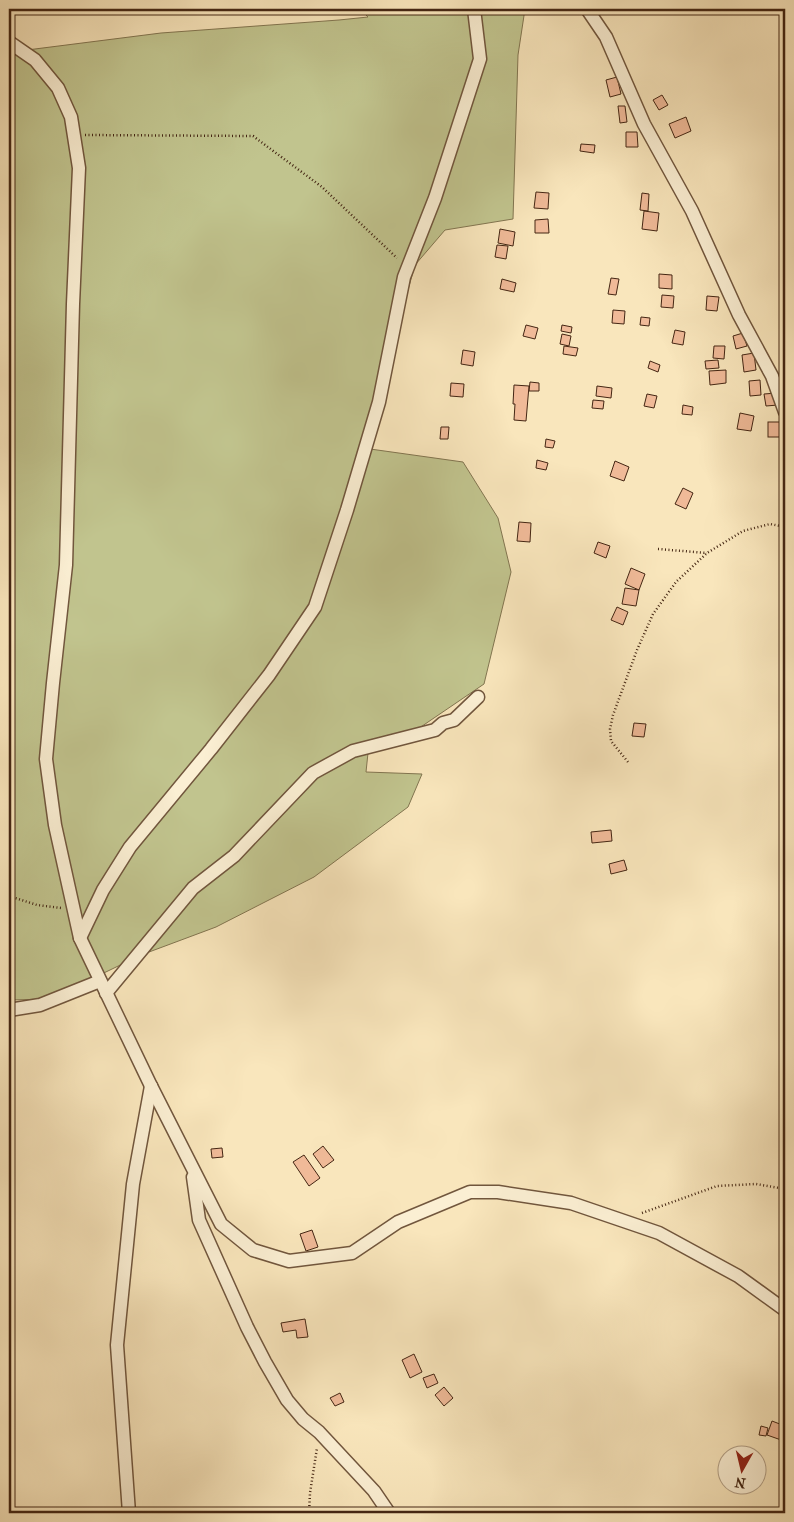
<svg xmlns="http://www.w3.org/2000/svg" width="794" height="1522" viewBox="0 0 794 1522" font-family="'IM FELL French Canon',serif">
	<rect width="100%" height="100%" fill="#f9e6bc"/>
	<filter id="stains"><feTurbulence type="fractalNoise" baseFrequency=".004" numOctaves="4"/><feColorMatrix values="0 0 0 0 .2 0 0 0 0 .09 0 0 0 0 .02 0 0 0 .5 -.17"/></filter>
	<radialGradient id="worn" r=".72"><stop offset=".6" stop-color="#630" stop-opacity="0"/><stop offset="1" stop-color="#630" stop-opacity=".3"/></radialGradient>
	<polygon fill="#c1c48e" stroke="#827550" points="360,9 525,9 518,55 513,219 445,230 415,265 363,448 463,462 498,518 511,572 484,684 406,737 368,753 366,772 422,774 408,807 314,877 216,927 141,955 50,999 9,1000 9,38 27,50 161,33 339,20 368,17"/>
	<g fill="#f0ba98" stroke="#442613">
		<polygon points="617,77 621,94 610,97 606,80"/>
		<polygon points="662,95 668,105 659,110 653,100"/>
		<polygon points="618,106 625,106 627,122 620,123"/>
		<polygon points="686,117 691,131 675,138 669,124"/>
		<polygon points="626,132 637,132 638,147 626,147"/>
		<polygon points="581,144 595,145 594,153 580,151"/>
		<polygon points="536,192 549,193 548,209 534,208"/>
		<polygon points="642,193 649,194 648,211 640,210"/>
		<polygon points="644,211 659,213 657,231 642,229"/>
		<polygon points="548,219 549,233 535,233 535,220"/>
		<polygon points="500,229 515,232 513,246 498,243"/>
		<polygon points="497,245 508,246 506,259 495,257"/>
		<polygon points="659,274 672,275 672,289 659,288"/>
		<polygon points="611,278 619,279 616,295 608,294"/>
		<polygon points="502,279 516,283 514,292 500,289"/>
		<polygon points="662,295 674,296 673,308 661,307"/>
		<polygon points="707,296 719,297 717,311 706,310"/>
		<polygon points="613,310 625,311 624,324 612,323"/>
		<polygon points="641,317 650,318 649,326 640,325"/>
		<polygon points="526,325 538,328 535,339 523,336"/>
		<polygon points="562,325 572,327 571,333 561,331"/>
		<polygon points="675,330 685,332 683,345 672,343"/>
		<polygon points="743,333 747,346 736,349 733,336"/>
		<polygon points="562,334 571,336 569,346 560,344"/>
		<polygon points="564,346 578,348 576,356 563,354"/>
		<polygon points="714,346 725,346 724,359 713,358"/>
		<polygon points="463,350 475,352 473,366 461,364"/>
		<polygon points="754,353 756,370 744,372 742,355"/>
		<polygon points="718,360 719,368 706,369 705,361"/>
		<polygon points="650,361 660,365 658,372 648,368"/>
		<polygon points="726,370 726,383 710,385 709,371"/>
		<polygon points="760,380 761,395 750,396 749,381"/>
		<polygon points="530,382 539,383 539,391 529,391"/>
		<polygon points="451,383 464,384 463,397 450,396"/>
		<polygon points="514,385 529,386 526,421 514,420 515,404 513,404"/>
		<polygon points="597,386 612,388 611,398 596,396"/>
		<polygon points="777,393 778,405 766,406 764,394"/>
		<polygon points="647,394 657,396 654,408 644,406"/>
		<polygon points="593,400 604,401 603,409 592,408"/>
		<polygon points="683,405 693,407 692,415 682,414"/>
		<polygon points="740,413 754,416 751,431 737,429"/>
		<rect x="768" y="422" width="16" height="15"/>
		<polygon points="441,427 449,427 448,439 440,439"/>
		<polygon points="546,439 555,441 553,448 545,447"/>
		<polygon points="537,460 548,463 546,470 536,468"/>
		<polygon points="615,461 629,467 624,481 610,476"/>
		<polygon points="683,488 693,493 686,509 675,504"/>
		<polygon points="519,522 531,523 530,542 517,541"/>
		<polygon points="598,542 610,546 606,558 594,553"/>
		<polygon points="631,568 645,574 639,590 625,584"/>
		<polygon points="625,588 639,590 636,606 622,604"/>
		<polygon points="617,607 628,612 623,625 611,620"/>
		<polygon points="634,723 646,724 644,737 632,736"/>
		<polygon points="611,830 612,841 592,843 591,832"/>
		<polygon points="624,860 627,870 611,874 609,864"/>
		<polygon points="323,1146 334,1160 323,1168 313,1154"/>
		<polygon points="222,1148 223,1157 212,1158 211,1149"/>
		<polygon points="304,1155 320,1178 309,1186 293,1162"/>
		<polygon points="312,1230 318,1247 306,1251 300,1234"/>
		<polygon points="305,1319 308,1337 297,1338 296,1330 283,1332 281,1323"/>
		<polygon points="414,1354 422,1372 410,1378 402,1360"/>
		<polygon points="434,1374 438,1383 427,1388 423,1378"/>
		<polygon points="444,1387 453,1398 444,1406 435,1395"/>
		<polygon points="340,1393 344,1402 335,1406 330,1398"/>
		<polygon points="772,1421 785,1426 784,1441 767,1435"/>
		<polygon points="761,1426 768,1428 766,1436 759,1435"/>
	</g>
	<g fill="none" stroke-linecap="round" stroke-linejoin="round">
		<defs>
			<g id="street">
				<polyline points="587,9 606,37 644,124 692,211 739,315 772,376 785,412"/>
				<polyline points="9,42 35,60 58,88 71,117 79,168 73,304 66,565 53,683 46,759 55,825 80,938 151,1086 221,1224 253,1250 289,1261 352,1253 398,1222 470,1192 498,1192 571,1203 659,1233 738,1276 785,1310"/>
				<polyline points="80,938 103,890 130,847 211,749 269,675 315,607 347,510 379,402 404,277 435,198 480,59 474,9"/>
				<polyline points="106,993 193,888 234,856 313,773 353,751 435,730 443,723 454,720 478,697"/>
				<polyline points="9,1010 40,1005 100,981"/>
				<polyline points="193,1177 199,1220 247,1327 265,1362 287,1400 303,1419 319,1432 374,1491 389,1513"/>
				<polyline points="129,1513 117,1345 133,1184 151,1086"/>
			</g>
		</defs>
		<use href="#street" stroke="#71563d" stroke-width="15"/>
		<g stroke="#442613" stroke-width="2.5" stroke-dasharray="1 2.5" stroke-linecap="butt">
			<polyline points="85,135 253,136 322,187 397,258"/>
			<polyline points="658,549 707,553"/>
			<polyline points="628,762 611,741 610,729 613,715 637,650 653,614 676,582 707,553 743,531 770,524 785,527"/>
			<polyline points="9,896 37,905 61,908"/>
			<polyline points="642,1213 717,1186 756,1184 785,1189"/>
			<polyline points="309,1513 310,1493 317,1448"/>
		</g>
		<use href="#street" stroke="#fbefd3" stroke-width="12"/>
	</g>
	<rect width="794" height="1522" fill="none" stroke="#f9e6bc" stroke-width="30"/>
	<rect x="10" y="10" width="774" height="1502" fill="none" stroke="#442613" stroke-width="2.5"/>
	<rect x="15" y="15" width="764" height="1492" fill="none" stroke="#442613"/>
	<g transform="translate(742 1470) rotate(188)"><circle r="24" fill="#fbefd3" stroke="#b29f86"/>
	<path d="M0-4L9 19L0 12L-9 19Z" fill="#8f2418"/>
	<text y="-8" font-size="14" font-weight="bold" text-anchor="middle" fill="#442613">N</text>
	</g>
	<rect width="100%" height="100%" filter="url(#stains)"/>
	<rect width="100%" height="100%" fill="url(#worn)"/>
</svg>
